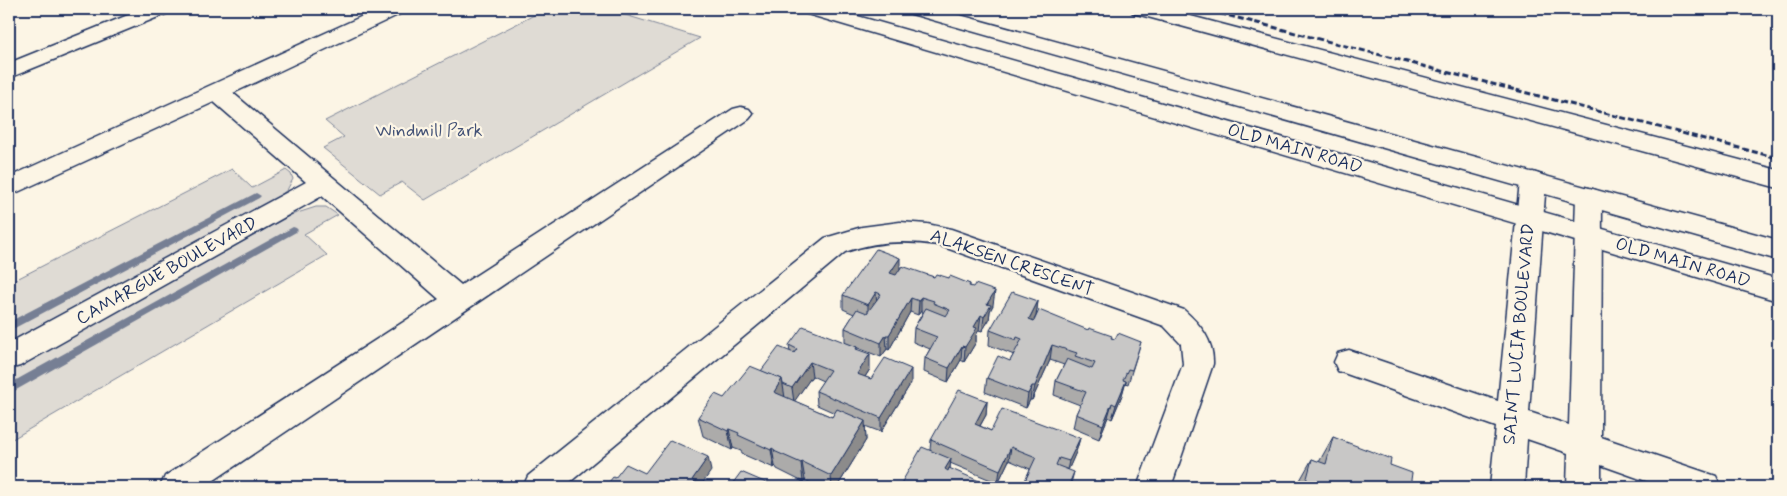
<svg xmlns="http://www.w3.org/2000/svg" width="1787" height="496" viewBox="0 0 1787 496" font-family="Mynerve,sans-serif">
	<rect width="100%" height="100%" fill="#fcf5e5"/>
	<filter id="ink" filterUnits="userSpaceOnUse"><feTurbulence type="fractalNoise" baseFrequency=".02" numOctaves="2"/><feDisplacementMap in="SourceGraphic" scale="10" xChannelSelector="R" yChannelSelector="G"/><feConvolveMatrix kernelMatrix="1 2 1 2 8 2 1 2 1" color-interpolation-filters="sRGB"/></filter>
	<g filter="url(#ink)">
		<g fill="#dfdbd4" stroke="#7d8599">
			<polygon points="546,9 606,9 700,38 425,200 402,182 380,194 323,148 344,137 325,121"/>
			<polygon points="232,169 252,188 286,170 291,174 293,179 287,190 274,200 9,342 9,283"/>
			<polygon points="316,207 326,207 338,215 304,234 327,255 9,441 9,371 291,215"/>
		</g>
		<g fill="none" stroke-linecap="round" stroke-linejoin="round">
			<g fill="#767f94" fill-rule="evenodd">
				<polygon points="256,193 261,196 259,198 9,331 9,322"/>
				<polygon points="293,227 296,228 298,230 296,232 9,394 9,384"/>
			</g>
			<defs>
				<g id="minor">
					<polygon points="143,9 172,9 168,13 9,78 9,63"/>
					<polygon points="378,9 406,9 402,13 233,93 461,285 733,109 741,107 749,109 753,114 749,119 204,487 160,487 165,476 439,299 322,196 20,366 9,369 9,343 306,182 214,102 9,196 9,177"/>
					<polygon points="1129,9 1164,9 1778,170 1778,188 1133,13"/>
					<polygon points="1533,172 1542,175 1546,181 1529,412 1569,425 1576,197 1580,191 1589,188 1598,191 1602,197 1601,437 1716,476 1721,487 1663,487 1601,465 1601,487 1567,487 1568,453 1527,439 1524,487 1490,487 1496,427 1338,371 1334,362 1338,353 1349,350 1498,401 1520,181 1524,175"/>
					<path d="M900,222L927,224L951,229L1184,310C1201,325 1214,341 1213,364L1171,487H1137L1183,364L1181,344L1164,326L938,245C906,240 876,241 845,252L564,487H523L528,476L825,238L862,227Z"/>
				</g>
				<g id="major">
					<polygon points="800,9 833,9 1778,279 1778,301 804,13"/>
					<polygon points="904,9 938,9 1778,240 1778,260 908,13"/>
				</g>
			</defs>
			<use href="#minor" stroke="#1b2f5e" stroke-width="3"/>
			<use href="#major" stroke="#1b2f5e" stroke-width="3"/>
			<use href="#minor" fill="#fcf5e5" fill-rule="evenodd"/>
			<use href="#major" fill="#fcf5e5" fill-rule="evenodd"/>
			<polyline stroke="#1b2f5e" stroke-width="3" stroke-dasharray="6 3" stroke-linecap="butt" points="1203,9 1778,158"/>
		</g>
		<g fill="#acabaa" stroke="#1b2f5e" fill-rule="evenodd">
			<polygon points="900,268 934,277 949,278 970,284 970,286 993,305 990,311 989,320 982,331 979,330 976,335 976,342 964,362 961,360 948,382 924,372 925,358 930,349 913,342 914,328 923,312 921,311 918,315 910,312 889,350 887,349 881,357 845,343 845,328 854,314 843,309 843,295"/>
			<polygon points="1038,301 1036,316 1088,330 1115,339 1141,342 1128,384 1125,383 1122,395 1112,419 1108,417 1099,439 1073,428 1076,414 1080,405 1054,395 1056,381 1064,365 1050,360 1032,400 1030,400 1026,408 985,392 987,378 1010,361 1015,352 1014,355 989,345 990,330"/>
			<path d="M789,345L857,347V349L870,369L865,377L871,379L911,383L881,432L865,426L866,440L837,487H819L805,480L803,482L777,469L776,467L775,466L774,468L742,454L741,451L733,448L732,450L703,436L698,417L724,398L761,371L790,352ZM812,376L823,381L816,391L817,405L835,413L832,417L794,401Z"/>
			<polygon points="987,401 986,415 980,426 991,431 1080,438 1076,452 1068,470 1024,483 1030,469 1009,460 998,483 950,463 950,469 899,487 930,450 931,440"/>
			<polygon points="1333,437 1390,465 1410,487 1297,487 1299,482 1312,459 1319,462"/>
		</g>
		<g fill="#8c8b8b" stroke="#1b2f5e">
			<polygon points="900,258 900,272 890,288 890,273"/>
			<polygon points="995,291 993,305 990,311 989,320 982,331 984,317 987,304"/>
			<polygon points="876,292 877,307 868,319 868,305"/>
			<polygon points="921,297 921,311 918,315 919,301"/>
			<polygon points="911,298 910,312 889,350 889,335"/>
			<polygon points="1038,301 1036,316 1027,334 1029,319"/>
			<polygon points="981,315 979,330 976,335 976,342 964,362 965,347 974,327"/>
			<polygon points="886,335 887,349 881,357 881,343"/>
			<polygon points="1052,345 1050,360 1032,400 1035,386"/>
			<polygon points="962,346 961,360 948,382 949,368"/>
			<polygon points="870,354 870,369 858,388 857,374"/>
			<polygon points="810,362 812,376 794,402 792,388"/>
			<polygon points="911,369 911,383 881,432 881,418"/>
			<polygon points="782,379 785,398 774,392"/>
			<polygon points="1126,381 1122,395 1112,419 1116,405"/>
			<polygon points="1032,386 1030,400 1026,408 1028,394"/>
			<polygon points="987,401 986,415 973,438 975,424"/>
			<polygon points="1112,403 1108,417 1099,439 1103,425"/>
			<polygon points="865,421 866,440 837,487 832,487 831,476"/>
			<polygon points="729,429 733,448 732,450 728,431"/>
			<polygon points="1080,438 1076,452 1066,475 1069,461"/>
			<polygon points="1011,447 1009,460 998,483 1000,470"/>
			<polygon points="772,448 775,466 774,468 771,450"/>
			<polygon points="708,457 711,471 700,487 691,487 692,480"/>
			<polygon points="951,459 949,477 945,469"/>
			<polygon points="802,462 805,480 803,482 801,463"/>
			<polygon points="1074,472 1070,487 1068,487"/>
		</g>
		<g fill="#c8c7c6" stroke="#1b2f5e">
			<polygon points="876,249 900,258 890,273 896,275 902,266 934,277 936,274 949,278 950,276 970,284 969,286 973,287 975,284 995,291 987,304 991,305 984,317 981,315 974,327 977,328 965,347 962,346 949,368 925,358 937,337 914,328 926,308 946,316 950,310 933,303 934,301 921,297 919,301 911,298 889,335 886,335 881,343 845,328 857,309 867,313 881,294 876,292 868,305 843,295"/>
			<polygon points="1012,292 1038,301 1029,319 1034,321 1039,310 1088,330 1089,328 1112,336 1111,338 1115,339 1118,333 1141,342 1132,370 1128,369 1123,380 1126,381 1116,405 1112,403 1103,425 1076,414 1086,392 1056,381 1067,359 1092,369 1095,363 1075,356 1077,353 1052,345 1035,386 1032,386 1028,394 987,378 998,356 1010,361 1022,339 1017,337 1016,340 990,330"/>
			<polygon points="803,326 857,347 856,349 870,354 857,374 871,379 885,358 911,369 881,418 816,391 830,370 810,362 792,388 783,384 782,379 761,371 779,347 794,353 797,349 789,345"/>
			<polygon points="750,366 782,379 774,392 832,417 837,409 865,421 831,476 802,462 801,463 774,451 775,450 772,448 771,450 738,435 739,433 729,429 728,431 698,417 715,394 724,398"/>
			<polygon points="959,390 987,401 975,424 991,431 1002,409 1080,438 1069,461 1059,458 1056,465 1074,472 1068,487 1034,487 1024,483 1036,457 1011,447 1000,470 931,440"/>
			<polygon points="1333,437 1391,459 1390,465 1412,473 1410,487 1317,487 1306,482 1312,459 1326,464"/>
			<polygon points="670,440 708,457 692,480 695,482 691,487 605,487 613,477 615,478 626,464 645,473"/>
			<polygon points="922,447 951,459 945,469 948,471 949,468 993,487 899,487"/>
			<polygon points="741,472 776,487 730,487"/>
			<polygon points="1021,482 1034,487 1019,487"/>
		</g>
	</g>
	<g text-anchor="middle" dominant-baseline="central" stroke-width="4.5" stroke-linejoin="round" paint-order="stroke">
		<g font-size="18" fill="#425176" stroke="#fcf5e5">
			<text x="429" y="131">Windmill Park</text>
		</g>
		<g font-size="18" fill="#1b2f5e" stroke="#fcf5e5">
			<text transform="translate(1295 149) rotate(16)">OLD MAIN ROAD</text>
			<text transform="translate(1012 263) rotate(19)">ALAKSEN CRESCENT</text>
			<text transform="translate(1683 263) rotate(16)">OLD MAIN ROAD</text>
			<text transform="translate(167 271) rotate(-29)">CAMARGUE BOULEVARD</text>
			<text transform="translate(1519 334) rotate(-85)">SAINT LUCIA BOULEVARD</text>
		</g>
	</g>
	<rect width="1787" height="496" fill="none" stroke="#fcf5e5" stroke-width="30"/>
	<rect x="15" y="15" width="1757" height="466" fill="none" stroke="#1b2f5e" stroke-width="2" filter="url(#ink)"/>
</svg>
